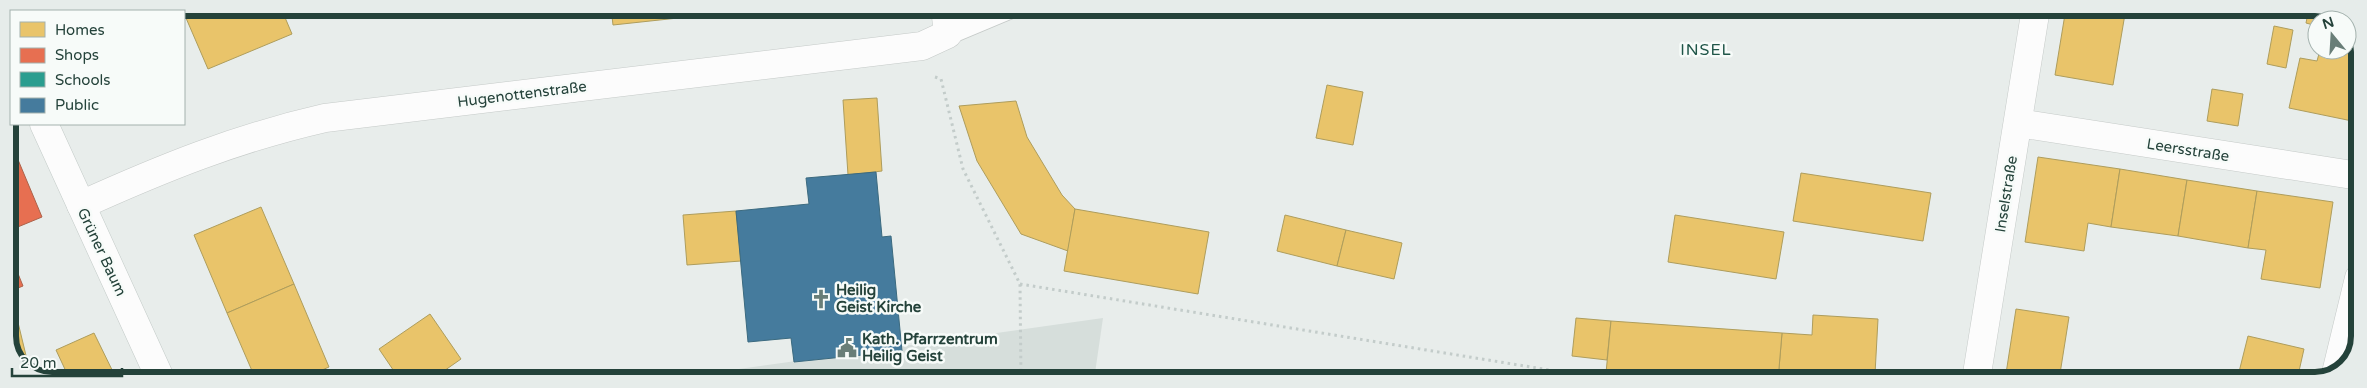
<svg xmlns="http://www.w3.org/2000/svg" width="2367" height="388" viewBox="0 0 2367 388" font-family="'Varela Round',sans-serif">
	<rect width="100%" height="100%" fill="#e8edeb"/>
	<polygon fill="#d6dedb" points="1103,318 1094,380 681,380 681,377"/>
	<g fill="#e9c46a" stroke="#ae9d5c">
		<polygon points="120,8 144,8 121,11"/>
		<polygon points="210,8 281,8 292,34 208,69 186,18"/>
		<polygon points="611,8 677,8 678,18 613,25"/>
		<polygon points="802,8 872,8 872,9 803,15"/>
		<polygon points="2066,8 2126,8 2113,85 2055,75"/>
		<polygon points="2309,8 2321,8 2345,20 2317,20 2317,26 2306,23"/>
		<polygon points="2347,21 2359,46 2359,50 2347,48"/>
		<polygon points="2274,26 2293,30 2286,68 2267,64"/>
		<polygon points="2347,48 2359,50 2359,111 2357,122 2289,108 2300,58 2317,61 2320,50 2347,50"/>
		<polygon points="1327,85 1363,92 1353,145 1316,138"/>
		<polygon points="2212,89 2243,94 2238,126 2207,121"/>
		<polygon points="877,98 882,171 848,175 843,100"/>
		<polygon points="1016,101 1027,137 1062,195 1075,209 1068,251 1021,234 977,161 959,106"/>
		<polygon points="2038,157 2120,169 2111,227 2088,223 2084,251 2025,242"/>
		<polygon points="2120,169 2187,180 2178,236 2111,227"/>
		<polygon points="1801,173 1931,193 1923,241 1793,221"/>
		<polygon points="2187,180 2257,191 2248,248 2178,236"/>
		<polygon points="2257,191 2333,202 2320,288 2261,279 2266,250 2248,248"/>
		<polygon points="261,207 294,284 227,313 194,235"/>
		<polygon points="1075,209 1209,232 1198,294 1064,271"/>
		<polygon points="736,211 741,261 687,265 683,215"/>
		<polygon points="1285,215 1346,230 1337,266 1277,251"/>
		<polygon points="1675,215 1784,232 1776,279 1668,262"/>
		<polygon points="1346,230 1402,243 1394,279 1337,266"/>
		<polygon points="294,284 329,367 299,380 256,380 227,313"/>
		<polygon points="2016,309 2069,317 2059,380 2005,380"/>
		<polygon points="15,310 30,372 20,367 8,342 8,312"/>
		<polygon points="430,314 461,359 431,380 400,380 379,349"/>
		<polygon points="1813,315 1878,319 1875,374 1813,370 1812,380 1778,380 1782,333 1812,335"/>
		<polygon points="1576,318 1611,321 1607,360 1572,356"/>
		<polygon points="1611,321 1782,333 1778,380 1724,380 1606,373"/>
		<polygon points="94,333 117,380 70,380 56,350"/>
		<polygon points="2248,336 2304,349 2297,380 2237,380"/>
	</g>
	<g fill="#e76f51" stroke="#ac624a">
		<polygon points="11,143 42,217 8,231 8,145"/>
		<polygon points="8,249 23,286 8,292"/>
	</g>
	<polygon fill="#2a9d8f" stroke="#288276" points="815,372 816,380 750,380"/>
	<polygon fill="#457b9d" stroke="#3b6a7f" points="876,172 882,237 891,236 902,351 794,362 791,338 748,342 736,211 809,204 806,178"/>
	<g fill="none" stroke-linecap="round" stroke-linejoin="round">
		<defs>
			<polyline id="lane" points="948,34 1010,8"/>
			<g id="street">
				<polyline points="2018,123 2359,176"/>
				<path d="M81,205C163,168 237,138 325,118L922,46L948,34L945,8"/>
				<polyline points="2336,373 2359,278"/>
				<polyline points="1976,380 2036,8"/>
			</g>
			<g id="secondary">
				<polyline points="10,46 11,49"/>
				<polyline points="44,124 161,380"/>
			</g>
		</defs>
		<use href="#lane" stroke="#c5cac8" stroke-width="23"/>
		<use href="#street" stroke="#c5cac8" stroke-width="29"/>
		<use href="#secondary" stroke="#c3cbc8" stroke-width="29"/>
		<g stroke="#c3ccca" stroke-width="3" stroke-dasharray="2.5 4" stroke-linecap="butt">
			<polyline points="935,77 941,79 963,169 1020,284 1021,380"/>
			<polyline points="1020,284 1611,380"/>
		</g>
		<use href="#lane" stroke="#fcfcfc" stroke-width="21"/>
		<use href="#street" stroke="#fcfcfc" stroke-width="28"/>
		<use href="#secondary" stroke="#fcfcfc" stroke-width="28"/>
	</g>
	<defs>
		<symbol id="church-bare" viewBox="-9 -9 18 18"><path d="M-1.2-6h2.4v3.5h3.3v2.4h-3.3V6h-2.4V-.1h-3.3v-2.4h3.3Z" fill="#697e78" stroke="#f7fbf9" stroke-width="2.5" paint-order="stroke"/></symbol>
		<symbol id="civic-bare" viewBox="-9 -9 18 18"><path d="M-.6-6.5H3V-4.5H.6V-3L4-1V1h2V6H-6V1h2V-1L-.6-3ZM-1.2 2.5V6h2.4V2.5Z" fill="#697e78" stroke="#f7fbf9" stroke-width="2.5" paint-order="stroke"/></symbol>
	</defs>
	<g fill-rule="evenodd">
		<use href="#church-bare" x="807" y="285" width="28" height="28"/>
		<use href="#civic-bare" x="833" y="334" width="28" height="28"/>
	</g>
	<g text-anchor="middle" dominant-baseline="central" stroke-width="5" stroke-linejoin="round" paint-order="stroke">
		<g font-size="15" fill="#24423a" stroke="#f7fbf9">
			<text transform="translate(522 94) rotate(-7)">Hugenottenstraße</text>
			<text transform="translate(2188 150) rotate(9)">Leersstraße</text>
			<text transform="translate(2006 194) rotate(-81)">Inselstraße</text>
			<text transform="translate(102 252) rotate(65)">Grüner Baum</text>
		</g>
		<g font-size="15" font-weight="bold" fill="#24423a" stroke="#f7fbf9" text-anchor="start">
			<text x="836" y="290">Heilig<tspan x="836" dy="17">Geist Kirche</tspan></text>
			<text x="862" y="339">Kath. Pfarrzentrum<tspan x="862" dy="17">Heilig Geist</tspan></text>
		</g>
		<g font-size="16" letter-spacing="1" fill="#1f5548" stroke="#f7fbf9">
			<text x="1706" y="50">INSEL</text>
		</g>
	</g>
	<path d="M0 0H2367V388H0ZM52 16H2315A36 36 0 0 1 2351 52V336A36 36 0 0 1 2315 372H52A36 36 0 0 1 16 336V52A36 36 0 0 1 52 16Z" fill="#e6ecea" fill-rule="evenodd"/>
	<path fill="none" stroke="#24423a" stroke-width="6" d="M52 16H2315A36 36 0 0 1 2351 52V336A36 36 0 0 1 2315 372H52A36 36 0 0 1 16 336V52A36 36 0 0 1 52 16Z"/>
	<rect x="10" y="10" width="175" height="115" fill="#f7fbf9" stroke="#a3b1ad"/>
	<rect x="20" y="22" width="25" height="15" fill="#e9c46a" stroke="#a3b1ad"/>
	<text x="55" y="35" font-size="15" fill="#24423a">Homes</text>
	<rect x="20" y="48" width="25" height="15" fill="#e76f51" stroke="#a3b1ad"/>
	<text x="55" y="60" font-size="15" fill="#24423a">Shops</text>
	<rect x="20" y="72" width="25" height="15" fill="#2a9d8f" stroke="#a3b1ad"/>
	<text x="55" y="85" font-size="15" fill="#24423a">Schools</text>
	<rect x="20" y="98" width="25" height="15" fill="#457b9d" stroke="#a3b1ad"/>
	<text x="55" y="110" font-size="15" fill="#24423a">Public</text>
	<g transform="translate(2332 35) rotate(342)"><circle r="24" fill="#f7fbf9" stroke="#a3b1ad"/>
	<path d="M0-4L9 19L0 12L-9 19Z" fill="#697e78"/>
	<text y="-8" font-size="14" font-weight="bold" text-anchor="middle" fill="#24423a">N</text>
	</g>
	<path d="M12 368v8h110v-8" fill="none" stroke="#24423a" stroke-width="2.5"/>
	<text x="20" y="368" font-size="15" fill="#24423a" stroke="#f7fbf9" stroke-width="4" paint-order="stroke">20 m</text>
</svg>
